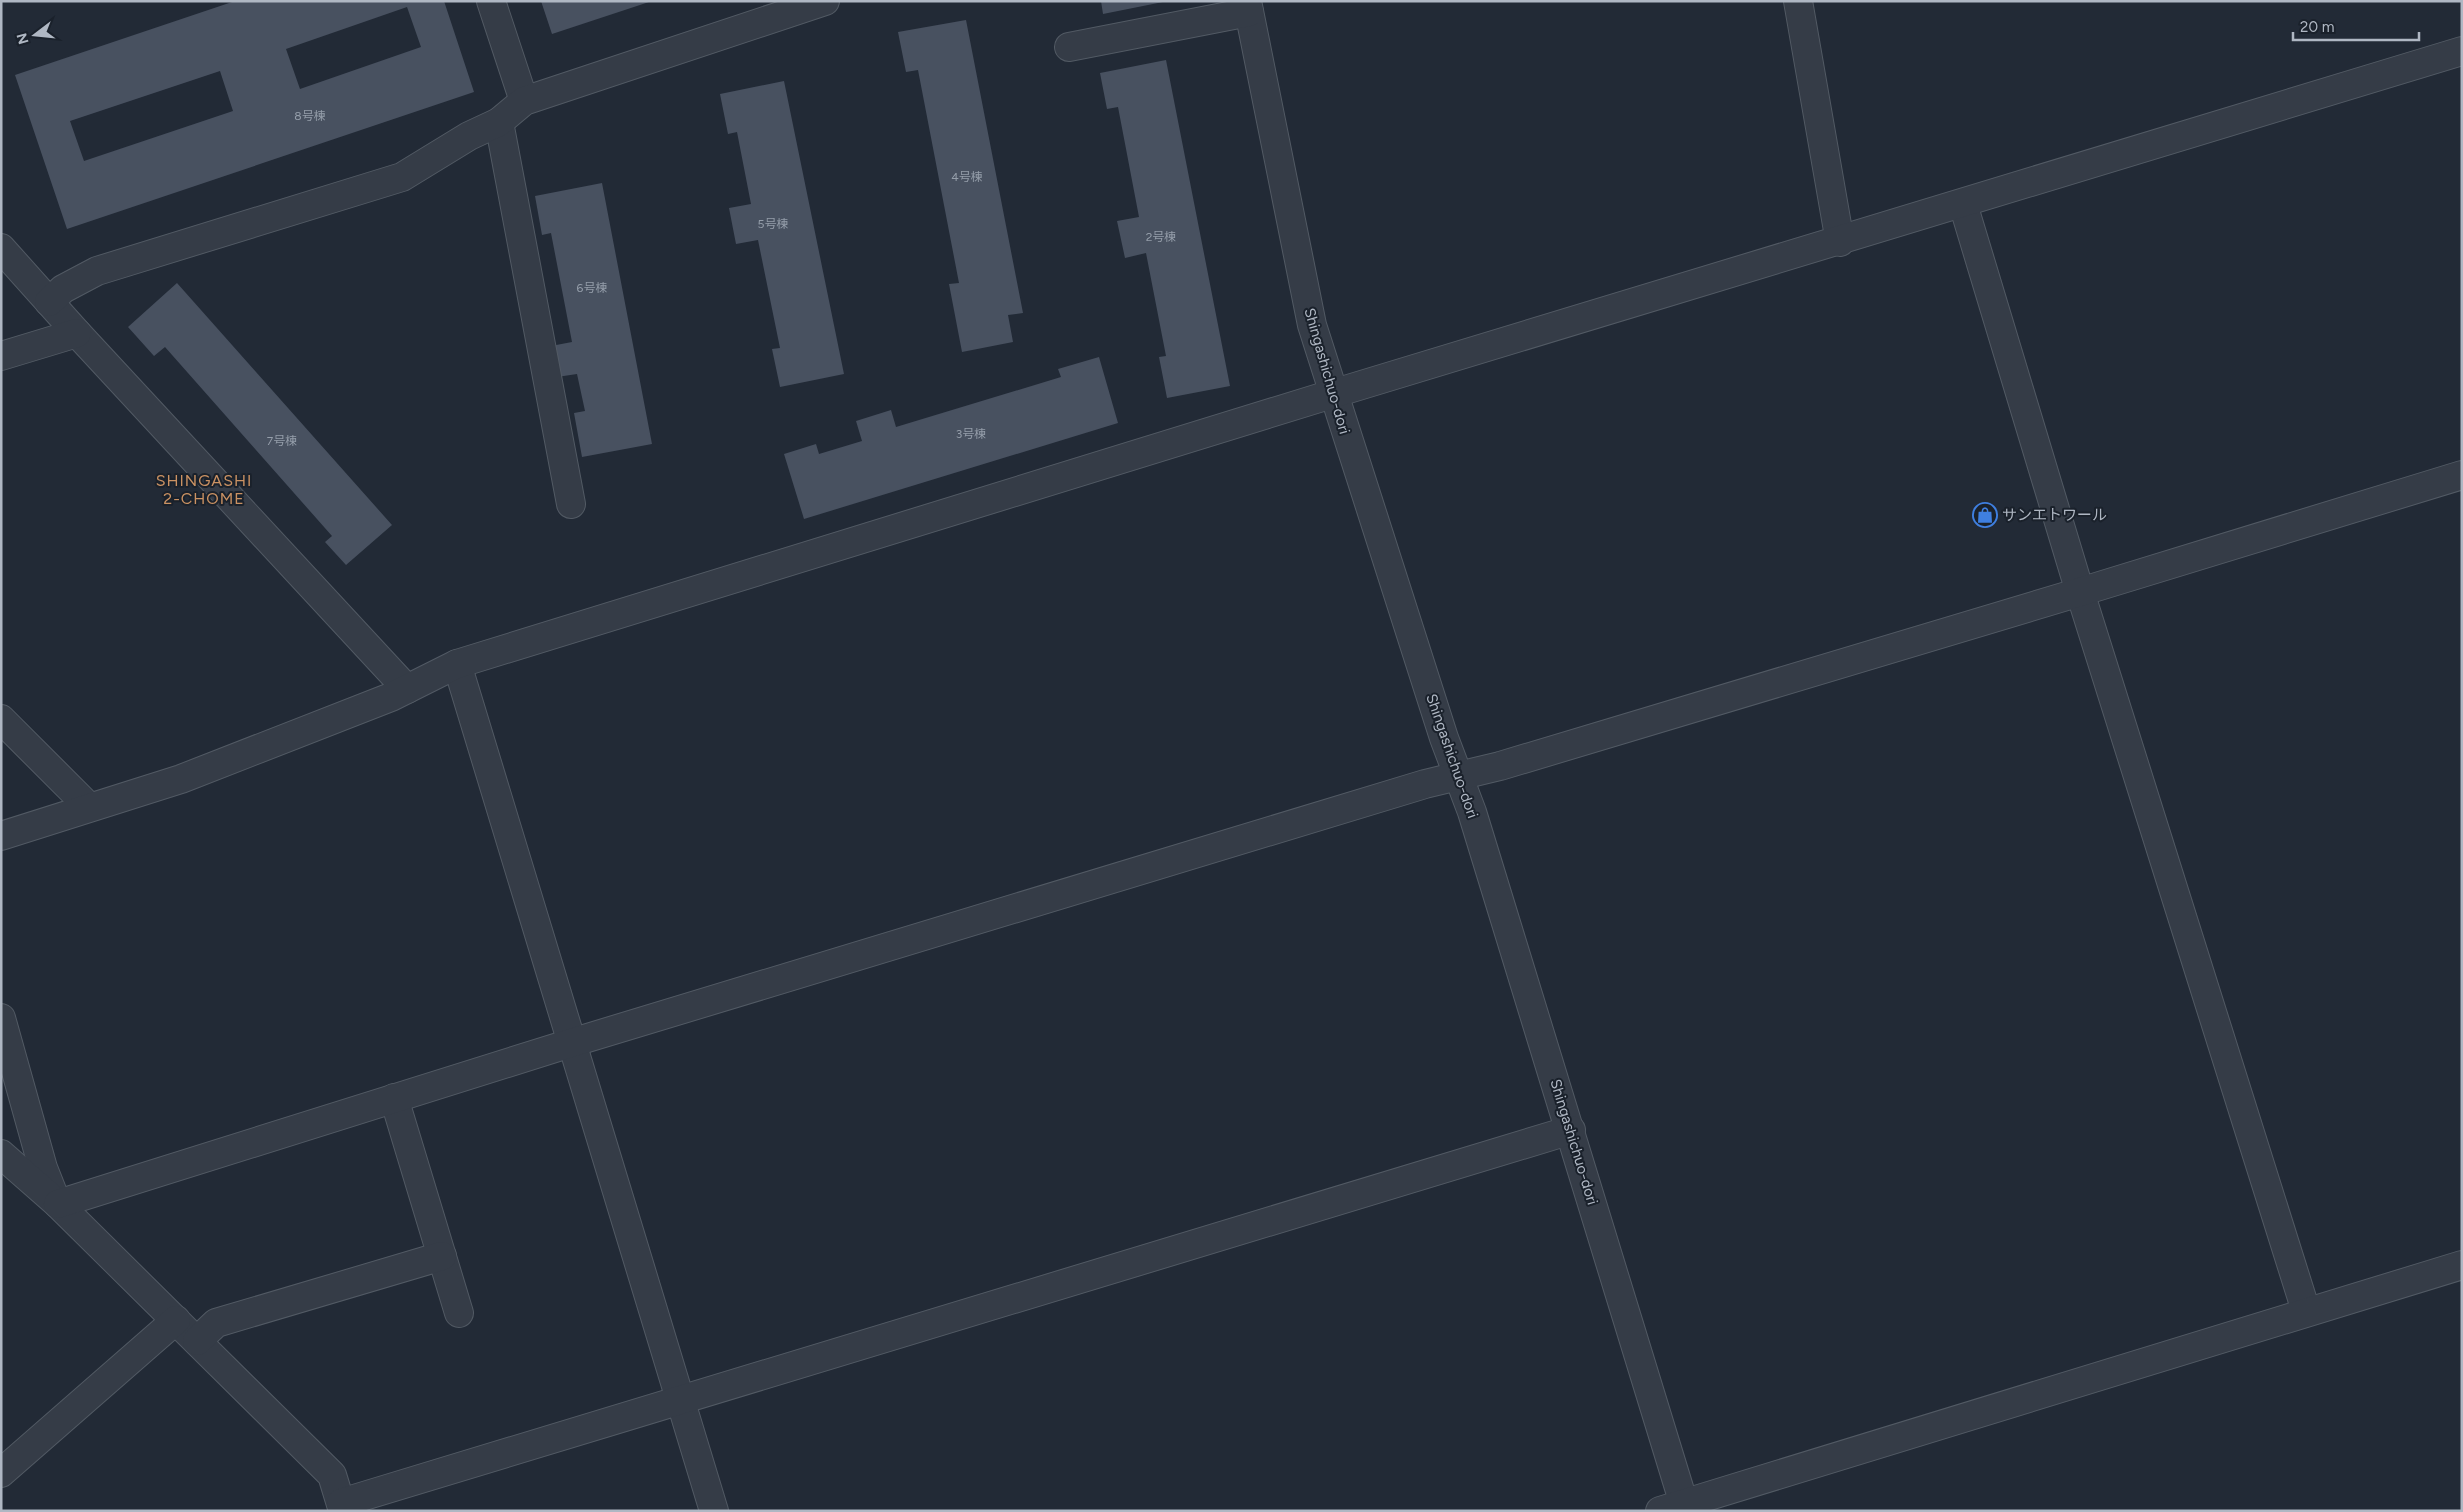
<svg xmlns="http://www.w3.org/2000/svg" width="2463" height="1512" viewBox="0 0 2463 1512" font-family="Figtree,'Noto Sans JP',sans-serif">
	<rect width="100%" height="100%" fill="#222a36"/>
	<g fill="#485160" fill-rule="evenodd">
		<path d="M235,1H444L474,92L67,229L15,75ZM407,7L421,47L300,89L286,49ZM220,71L233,111L84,161L70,121Z"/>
		<polygon points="541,1 649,1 649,2 552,34"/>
		<polygon points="1101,1 1163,1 1163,2 1103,14"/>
		<polygon points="966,20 1023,313 1008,315 1013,342 962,352 949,284 959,283 918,70 906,72 898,32"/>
		<polygon points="1166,60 1230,386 1167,398 1159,357 1166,356 1146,253 1125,258 1117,221 1139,217 1118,107 1107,109 1100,73"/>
		<polygon points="784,81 844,374 780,387 772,349 780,348 758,240 736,244 729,208 751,204 737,132 728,134 720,94"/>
		<polygon points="602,183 652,444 582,457 574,413 585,411 577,374 557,377 551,346 572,342 551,233 542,235 535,196"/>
		<polygon points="177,283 392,525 346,565 325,542 332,536 165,347 154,356 128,327"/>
		<polygon points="1099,357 1118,423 804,519 784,454 816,444 819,454 862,441 856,421 891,410 896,427 1061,377 1058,369"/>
	</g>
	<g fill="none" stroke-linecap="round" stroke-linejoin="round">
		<defs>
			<g id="minor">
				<polyline points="491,1 524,101"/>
				<polyline points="1247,1 1312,325 1444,738 1472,812 1684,1504"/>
				<polyline points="1798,1 1840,242"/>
				<polyline points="1069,47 1249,12"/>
				<polyline points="499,122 571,504"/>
				<polyline points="1963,204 2080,592 2306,1311"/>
				<polyline points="1,248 77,333 407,689"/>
				<polyline points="49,302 63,289 97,271 402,177 469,136 499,122 524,101 825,1"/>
				<polyline points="1,356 77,333"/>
				<polyline points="457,664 714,1511"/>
				<polyline points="1,719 89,807"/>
				<polyline points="1,836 181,779 391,697 457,664 1332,394 2462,51"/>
				<polyline points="1,1018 43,1168 56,1201"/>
				<polyline points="394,1098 459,1313"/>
				<polyline points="1,1154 58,1204 332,1475 343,1511"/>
				<polyline points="58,1204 571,1043 1425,784 1500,766 2080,592 2462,475"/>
				<polyline points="197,1341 216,1323 442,1256"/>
				<polyline points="1,1473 176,1320"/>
				<polyline points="341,1503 1571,1130"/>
				<polyline points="1660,1511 2462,1265"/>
			</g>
		</defs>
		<use href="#minor" stroke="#525a64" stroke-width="30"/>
		<use href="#minor" stroke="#353c47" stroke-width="28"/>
	</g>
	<defs>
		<symbol id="shop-ring" viewBox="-11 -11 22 22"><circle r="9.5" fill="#1a212b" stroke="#3f7fe0" stroke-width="1.5"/><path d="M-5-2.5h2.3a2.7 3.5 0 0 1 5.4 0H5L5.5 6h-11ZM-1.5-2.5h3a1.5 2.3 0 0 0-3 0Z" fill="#3f7fe0"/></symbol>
	</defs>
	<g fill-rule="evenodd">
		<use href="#shop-ring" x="1971" y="501" width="28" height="28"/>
	</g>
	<g text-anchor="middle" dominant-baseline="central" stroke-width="4" stroke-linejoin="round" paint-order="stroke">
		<g font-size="12" fill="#959eaa">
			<text x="310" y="116">8号棟</text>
			<text x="967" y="177">4号棟</text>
			<text x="773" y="224">5号棟</text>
			<text x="1161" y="237">2号棟</text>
			<text x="592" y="288">6号棟</text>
			<text x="971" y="434">3号棟</text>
			<text x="282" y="441">7号棟</text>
		</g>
		<g font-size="15" fill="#afb7c3" stroke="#1a212b">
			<text transform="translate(1327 371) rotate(74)">Shingashichuo-dori</text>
			<text transform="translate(1452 756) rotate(71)">Shingashichuo-dori</text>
			<text transform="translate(1574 1142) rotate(73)">Shingashichuo-dori</text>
		</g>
		<g font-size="15" fill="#afb7c3" stroke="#1a212b" text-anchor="start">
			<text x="2002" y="515">サンエトワール</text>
		</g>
		<g font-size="16" letter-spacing="1" fill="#cb9263" stroke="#1a212b">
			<text x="204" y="480">SHINGASHI<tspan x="204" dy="18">2-CHOME</tspan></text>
		</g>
	</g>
	<rect width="2463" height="1512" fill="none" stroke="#afb7c3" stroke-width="5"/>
	<g transform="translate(35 35) rotate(254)" stroke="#1a212b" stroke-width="4" paint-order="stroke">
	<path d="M0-4L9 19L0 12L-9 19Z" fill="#afb7c3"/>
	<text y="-8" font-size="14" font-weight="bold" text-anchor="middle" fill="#afb7c3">N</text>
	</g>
	<path d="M2293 32v8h126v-8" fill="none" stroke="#afb7c3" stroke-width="2.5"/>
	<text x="2300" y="32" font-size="15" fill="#afb7c3" stroke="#1a212b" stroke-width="4" paint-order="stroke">20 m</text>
</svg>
